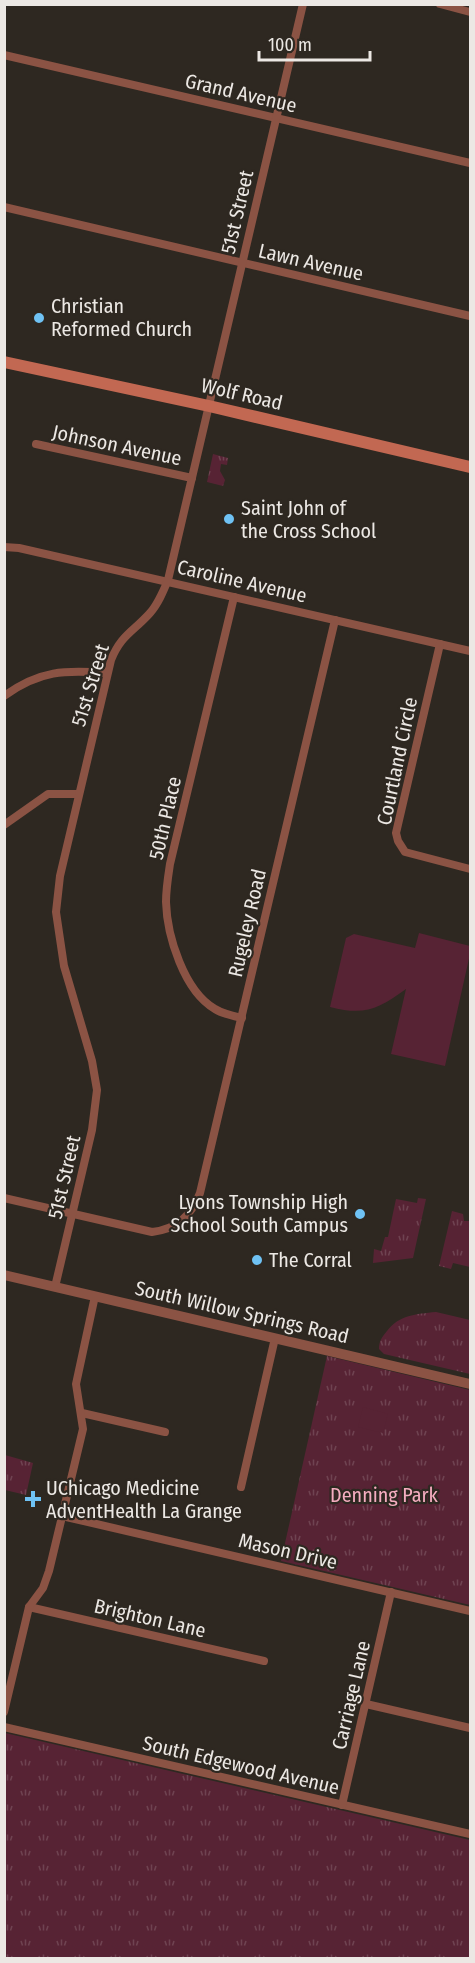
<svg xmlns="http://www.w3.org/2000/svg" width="475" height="1963" viewBox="0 0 475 1963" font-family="'Fira Sans Condensed',sans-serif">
	<defs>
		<pattern id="grass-tufts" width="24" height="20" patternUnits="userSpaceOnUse" patternTransform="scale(1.5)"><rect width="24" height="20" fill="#572334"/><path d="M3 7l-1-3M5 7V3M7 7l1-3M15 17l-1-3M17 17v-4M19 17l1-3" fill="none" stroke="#6f4351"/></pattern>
	</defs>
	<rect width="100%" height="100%" fill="#2e2821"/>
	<g fill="url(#grass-tufts)">
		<polygon points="213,454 228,458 227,465 221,464 220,471 225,480 223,486 207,482"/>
		<polygon points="418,1198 426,1199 413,1258 373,1263 374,1249 381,1251 385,1237 388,1237 396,1199 417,1203"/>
		<polygon points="452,1211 463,1214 464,1221 470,1221 470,1267 453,1263 451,1269 439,1266"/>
		<path d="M436,1312L470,1320V1374L384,1354L379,1349C379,1341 382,1337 387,1331C399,1315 416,1314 436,1312Z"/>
		<polygon points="327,1356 470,1390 470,1605 281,1561"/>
		<polygon points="5,1455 33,1463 26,1495 5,1490"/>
		<polygon points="5,1733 470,1840 470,1958 5,1958"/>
	</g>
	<g fill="#572334">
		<path d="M419,933L470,946V954L445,1066L391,1054L406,989C378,1009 365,1016 330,1007L346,938L354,934L415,948Z"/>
		<polygon points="363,1407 388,1414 383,1433 358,1427"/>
	</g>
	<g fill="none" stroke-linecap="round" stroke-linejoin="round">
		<g stroke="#8b5344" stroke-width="8">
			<polyline points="440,4 470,12"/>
			<polyline points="4,55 470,163"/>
			<polyline points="4,207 470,316"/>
			<polyline points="36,444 192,478"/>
			<polyline points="4,547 19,548 470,651"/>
			<path d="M234,597L170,864C168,877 166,889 166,902C167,936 184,991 215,1009C223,1014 233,1016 242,1018"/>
			<polyline points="440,644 396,833 398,841 405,852 470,869"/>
			<path d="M4,696C40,670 65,670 107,673"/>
			<polyline points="4,825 48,794 78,794"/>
			<path d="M4,1198L152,1232C177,1229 191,1216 200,1193L335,620"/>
			<path d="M55,1287L92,1130L97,1090L92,1061L64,966L56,912L60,876L111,660C121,635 133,632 150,613C158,604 163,592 168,580L303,4"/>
			<polyline points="82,1413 165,1432"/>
			<polyline points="241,1487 275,1338"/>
			<polyline points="62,1516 470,1611"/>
			<polyline points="29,1607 264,1661"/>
			<polyline points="366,1704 470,1728"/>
			<polyline points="4,1712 29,1607 43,1588 49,1571 83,1429 76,1384 95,1296"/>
			<polyline points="4,1727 470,1834"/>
			<polyline points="342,1805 391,1592"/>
		</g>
		<polyline stroke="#8b5344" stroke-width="10" points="4,1275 470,1384"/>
		<polyline stroke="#c26852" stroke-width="12" points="4,362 209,406 470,467"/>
	</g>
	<g fill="#6fc2f4" stroke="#2e2821" stroke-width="2">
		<circle cx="39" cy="318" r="6"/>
		<circle cx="229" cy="519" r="6"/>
		<circle cx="360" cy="1214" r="6"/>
		<circle cx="257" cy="1260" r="6"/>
		<path d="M30 1490h6v6h6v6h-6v6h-6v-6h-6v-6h6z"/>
	</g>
	<g text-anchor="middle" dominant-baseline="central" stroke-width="4.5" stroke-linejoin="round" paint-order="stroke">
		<g font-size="20" fill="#ece8e4" stroke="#2e2821">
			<text transform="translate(241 93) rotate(13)">Grand Avenue</text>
			<text transform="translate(237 212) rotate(-77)">51st Street</text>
			<text transform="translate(311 262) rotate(13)">Lawn Avenue</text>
			<text transform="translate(242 394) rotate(13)">Wolf Road</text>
			<text transform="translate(117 445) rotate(12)">Johnson Avenue</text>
			<text transform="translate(242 581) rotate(13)">Caroline Avenue</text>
			<text transform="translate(90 685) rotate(-73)">51st Street</text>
			<text transform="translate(397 761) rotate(-78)">Courtland Circle</text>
			<text transform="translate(165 818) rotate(-77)">50th Place</text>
			<text transform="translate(247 923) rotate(-77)">Rugeley Road</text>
			<text transform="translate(64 1177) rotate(-77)">51st Street</text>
			<text transform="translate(242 1312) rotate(13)">South Willow Springs Road</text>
			<text transform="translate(288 1551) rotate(13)">Mason Drive</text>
			<text transform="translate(150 1618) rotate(13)">Brighton Lane</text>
			<text transform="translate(351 1695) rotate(-77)">Carriage Lane</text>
			<text transform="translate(241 1765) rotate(13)">South Edgewood Avenue</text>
		</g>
		<g font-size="20" fill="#ece8e4" stroke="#2e2821" text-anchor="start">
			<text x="51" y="306">Christian<tspan x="51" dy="23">Reformed Church</tspan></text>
			<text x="241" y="508">Saint John of<tspan x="241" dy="23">the Cross School</tspan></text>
			<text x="348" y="1202" text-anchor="end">Lyons Township High<tspan x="348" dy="23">School South Campus</tspan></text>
			<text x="269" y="1260">The Corral</text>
			<text x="46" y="1488">UChicago Medicine<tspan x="46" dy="23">AdventHealth La Grange</tspan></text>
		</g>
		<g font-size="20" fill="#f5adc0" stroke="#2e2821">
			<text x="384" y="1495">Denning Park</text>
		</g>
	</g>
	<rect width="475" height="1963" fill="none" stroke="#ece8e4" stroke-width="12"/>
	<path d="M259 51v9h111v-9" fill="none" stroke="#ece8e4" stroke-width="3"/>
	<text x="268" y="51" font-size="18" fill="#ece8e4" stroke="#2e2821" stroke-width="4.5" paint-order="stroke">100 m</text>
</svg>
